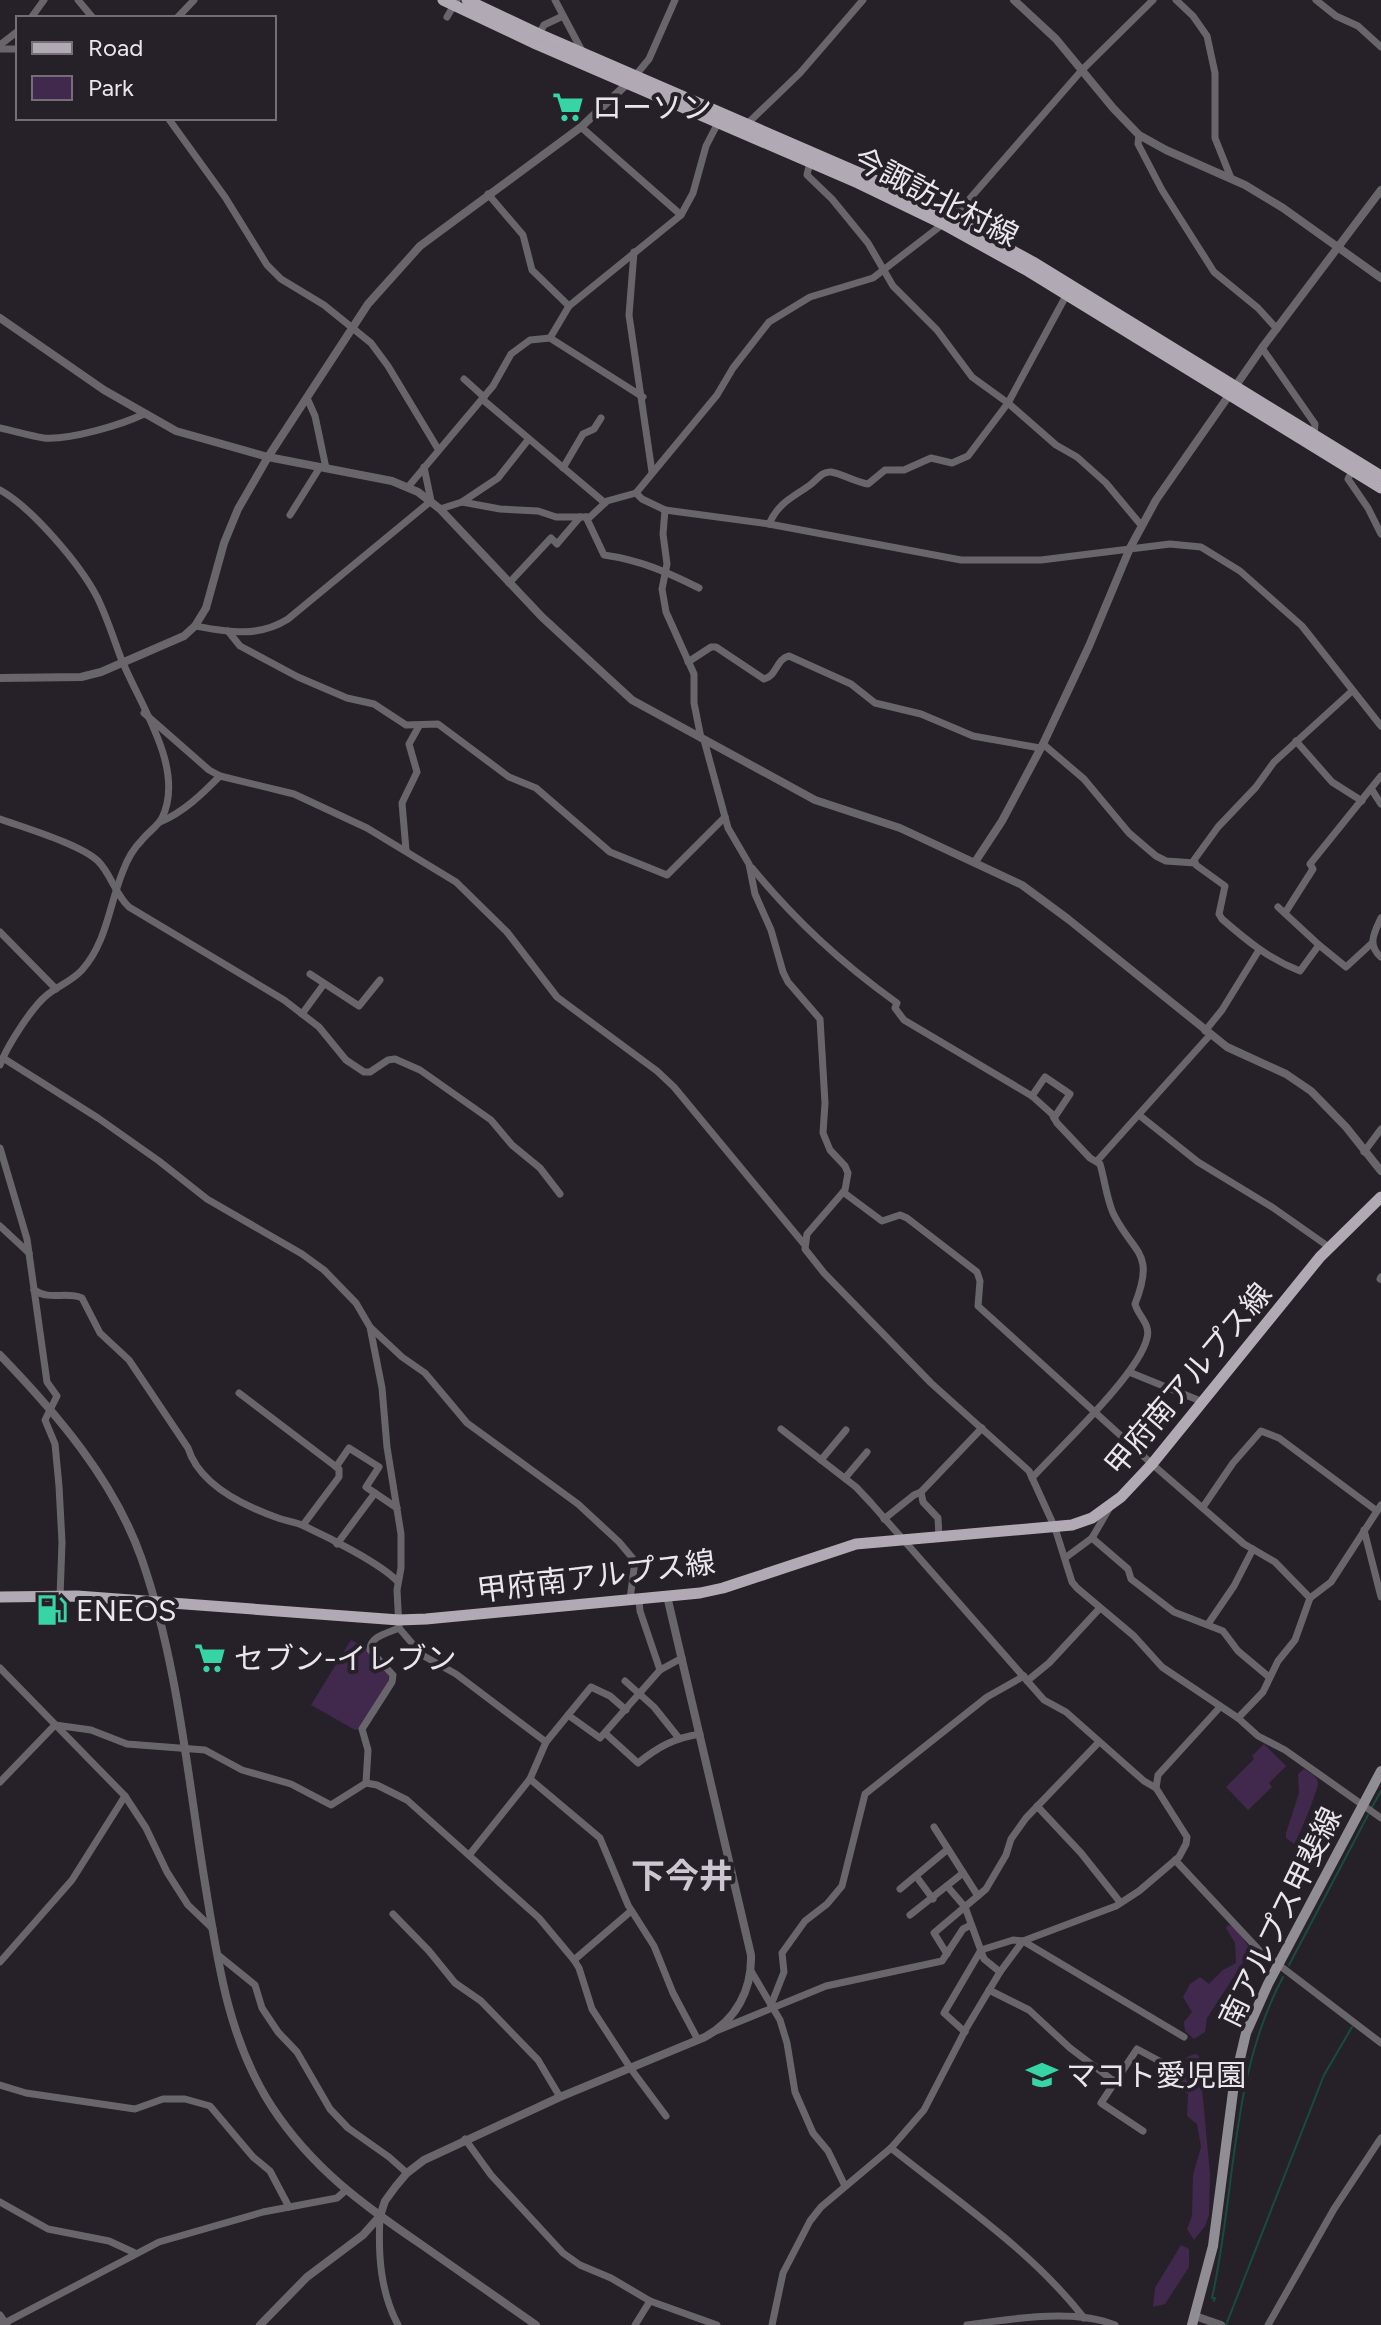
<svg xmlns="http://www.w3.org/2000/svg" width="1381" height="2325" viewBox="0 0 1381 2325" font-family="Figtree,'Noto Sans JP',sans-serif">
	<rect width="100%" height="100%" fill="#262029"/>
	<g fill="#41294d">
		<polygon points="351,1640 368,1648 389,1674 388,1683 359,1729 355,1730 311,1705"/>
		<polygon points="1264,1744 1286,1766 1269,1783 1272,1787 1248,1810 1226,1787 1254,1759 1252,1756"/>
		<path d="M1304,1769C1310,1773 1317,1775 1318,1783C1319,1787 1298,1840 1294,1844L1286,1838V1833L1299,1793L1298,1774Z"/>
		<polygon points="1228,1925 1234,1926 1251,1950 1207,2018 1205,2032 1194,2039 1185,2031 1184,2022 1192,2012 1183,1997 1190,1984 1200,1977 1209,1984 1223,1970 1236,1963 1235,1943 1226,1928"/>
		<polygon points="1195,2054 1199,2056 1210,2174 1209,2215 1205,2226 1194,2240 1187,2229 1192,2216 1193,2175 1201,2147 1197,2124 1187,2116 1188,2094 1177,2087 1187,2057"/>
		<polygon points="1181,2245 1189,2249 1189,2267 1165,2304 1153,2307 1155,2288"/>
	</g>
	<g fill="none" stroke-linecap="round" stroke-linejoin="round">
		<g stroke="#174d3c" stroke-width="2">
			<polyline points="1372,1807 1381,1791"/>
			<polyline points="1289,1965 1368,1815"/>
			<path d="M1214,2301L1215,2298H1212C1236,2191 1230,2076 1283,1977"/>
			<polyline points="1226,2325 1324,2075 1352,2027"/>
		</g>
		<g stroke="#69666b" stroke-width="7">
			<polyline points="78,0 93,18"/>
			<polyline points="555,0 582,51"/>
			<polyline points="1176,0 1193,16 1207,36 1215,73 1215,138 1231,178"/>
			<polyline points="1316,0 1336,16 1358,26 1381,47"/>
			<polyline points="447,17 457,0"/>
			<polyline points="31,18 44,0"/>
			<polyline points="177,18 194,0"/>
			<polyline points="539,34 544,25 563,16"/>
			<polyline points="0,45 18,31"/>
			<polyline points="0,49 18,49"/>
			<polyline points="635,76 649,59 675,0"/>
			<polyline points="168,118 225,197 267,265 281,279 324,305 371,343 388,366 438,449"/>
			<polyline points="747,124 800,73 863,0"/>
			<polyline points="581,127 681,215"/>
			<polyline points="1139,135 1138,144 1162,190 1214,272 1258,308 1277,329"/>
			<polyline points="810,162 807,175 832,199 868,243 893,286 937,330 972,377 1008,403 1056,445 1077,457 1106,483 1141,525"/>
			<polyline points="488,194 523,235 532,270 569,306"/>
			<polyline points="634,252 629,315 652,472"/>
			<polyline points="550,338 569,306 681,215 693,193 706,146 720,119"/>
			<polyline points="1262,348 1315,424 1314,436"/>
			<polyline points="464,379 484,397"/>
			<polyline points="307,398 315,416 326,468"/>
			<polyline points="482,399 605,503"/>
			<path d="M0,428C14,431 30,436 44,438C70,440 121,425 144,414"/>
			<polyline points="563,468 583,434 594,429 601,418"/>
			<polyline points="1352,471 1348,479 1368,508 1381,534"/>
			<polyline points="408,487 493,386 511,354 530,340 550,338 643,397"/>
			<path d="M0,490C31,507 80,564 97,597C106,615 112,634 119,653C136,700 187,767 162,818C157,827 148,832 142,840C134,848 127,860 123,871C109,905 107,942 82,970C72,981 58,986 47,995C32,1007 7,1046 0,1065"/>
			<polyline points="636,493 642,499 665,510 769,524 961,560 1041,560 1170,544 1201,547 1240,571 1302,626 1381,726"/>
			<polyline points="462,502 498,478 528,440"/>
			<polyline points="440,509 462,502 500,509 538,511 556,517 590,517 607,501 636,493 717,395 733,368 769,322 810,297 873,278 943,224 966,203 1082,70 1153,0"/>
			<polyline points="665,510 663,534 667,564 662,589 666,612 694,674 694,703 701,738"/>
			<polyline points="290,515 320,467"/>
			<path d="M586,517L604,555C640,560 667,572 699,588"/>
			<path d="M769,524C779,502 792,498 810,485C817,480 822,471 831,472C843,474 855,482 868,484L885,470H904L931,458L952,463L968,456L1008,403L1067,294"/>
			<polyline points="509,583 551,538 557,544 580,517"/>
			<path d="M195,626C228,632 258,638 288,619L431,501L424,467"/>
			<polyline points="228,631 240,646 298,677 347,698 374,704 406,725 438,724 509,777 536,788 610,852 667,875 725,817"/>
			<path d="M688,662L711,647H716L764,679C777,676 776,659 789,656L851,684L875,703L921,714L973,736L1040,748"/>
			<path d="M1352,691L1274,762L1256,787L1218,827L1194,860L1196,865L1225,886L1219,914L1222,919C1246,940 1269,959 1300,971L1319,945L1346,967L1371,944"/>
			<polyline points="144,713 209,770 220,776 294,794 367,828 456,882 507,932 557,997 657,1071 674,1087 804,1244"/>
			<polyline points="704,740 728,828 749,864 755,894 771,930 783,972 788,982 820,1019 825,1103 823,1133 830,1150 845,1166 848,1173 845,1190 807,1234 805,1249 824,1273 931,1383 1029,1471 1055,1528 1072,1582 1077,1588 1134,1636 1162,1667 1238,1718 1258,1736 1285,1750 1381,1818"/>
			<polyline points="1296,741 1332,782 1362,801"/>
			<polyline points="1043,744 1084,779 1129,833 1156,856 1166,861 1195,863"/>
			<polyline points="1372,790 1381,804"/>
			<path d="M0,819C25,828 80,844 98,861C111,874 115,894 129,907L284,1000L319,1027L346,1060L364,1072H370L388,1060L395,1059L420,1070L491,1120L512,1145L540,1168L560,1194"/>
			<path d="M160,822C184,812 202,794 220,776"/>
			<polyline points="406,850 402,803 417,772 409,744 419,726"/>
			<path d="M752,868C796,921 840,962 897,1003L895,1008L904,1020L1032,1096L1052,1114L1057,1123L1090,1158L1100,1164C1105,1181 1106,1196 1113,1213C1133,1254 1156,1251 1135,1304C1138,1316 1151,1324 1147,1338C1139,1374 1060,1447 1032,1478"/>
			<polyline points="1278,907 1319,945"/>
			<polyline points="1285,913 1313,869 1310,864 1381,776"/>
			<path d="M1381,918C1374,933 1367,945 1381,957"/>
			<polyline points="0,932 56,989"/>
			<polyline points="310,974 359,1006 380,980"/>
			<polyline points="302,1014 324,984"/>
			<polyline points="1205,1031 1222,1010 1259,950"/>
			<path d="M3,1058L98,1118L159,1161L207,1199L302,1254L324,1270L356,1303L370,1327L382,1388L387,1447L401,1534V1568L397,1590L399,1628C388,1633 370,1636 370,1650L393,1675L392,1682L362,1729L368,1750L366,1783"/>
			<polyline points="1032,1096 1045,1077 1070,1094 1054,1118"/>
			<polyline points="1139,1115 1198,1162 1272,1207 1329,1247"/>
			<polyline points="0,1148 27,1239 47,1382 57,1396 45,1420 55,1444 59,1486 62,1542 60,1597"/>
			<polyline points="1364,1152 1381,1129"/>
			<polyline points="1097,1161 1210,1035"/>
			<polyline points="843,1192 882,1221 900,1215 907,1218 977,1272 980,1281 978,1306 1152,1464 1244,1544 1275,1562 1310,1598"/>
			<polyline points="0,1226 29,1253"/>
			<polyline points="1380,1279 1381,1277"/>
			<path d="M34,1290C50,1301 66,1291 82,1298L100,1333L129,1360L188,1448C199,1484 244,1506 278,1518C286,1521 295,1522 302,1525C326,1536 382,1564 398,1582"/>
			<polyline points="371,1328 402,1357 425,1373 467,1423 578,1504 619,1542 635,1561 630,1599"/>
			<polyline points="1129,1372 1203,1402"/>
			<polyline points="239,1393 339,1469 339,1477 303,1525"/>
			<polyline points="781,1429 856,1487 871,1503 1044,1700 1066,1712 1144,1781 1156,1788"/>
			<polyline points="821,1460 846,1430"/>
			<polyline points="336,1467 349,1448 379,1467 366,1487 397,1508"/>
			<polyline points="845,1478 867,1452"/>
			<polyline points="921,1492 923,1502 938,1518 939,1537"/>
			<polyline points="1203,1507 1233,1463 1261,1431 1279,1438 1377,1511"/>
			<polyline points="884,1519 914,1495 921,1492 982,1428"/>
			<polyline points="1364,1530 1381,1597"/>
			<polyline points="1092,1538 1128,1569 1131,1579 1174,1612 1223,1631 1238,1651 1269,1677"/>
			<polyline points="337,1544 375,1493"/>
			<polyline points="1065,1558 1092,1538 1110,1507"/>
			<polyline points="639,1599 640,1611 660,1670"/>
			<polyline points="1208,1624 1234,1586 1253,1549"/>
			<polyline points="399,1628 422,1655 456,1674 546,1742"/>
			<polyline points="0,1668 125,1796 146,1828 167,1872 188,1905 213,1929"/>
			<polyline points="625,1681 654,1707 678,1737"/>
			<polyline points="1027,1681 1049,1663 1100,1608"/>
			<polyline points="568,1715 600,1738 660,1670 682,1658"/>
			<polyline points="1238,1718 1263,1692 1278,1661 1295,1640 1310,1598 1331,1582 1381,1505"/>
			<path d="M606,1734L638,1763C658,1747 674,1738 700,1734"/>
			<polyline points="530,1779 600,1838 628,1905 654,1946 673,1993 698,2040"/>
			<polyline points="0,1782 55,1725 91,1730 127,1744 205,1750 242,1770 291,1784 331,1805 366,1783 377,1785 407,1800 539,1918 574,1960 579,1968 592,2009 631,2069 666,2116"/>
			<polyline points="1037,1806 1081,1853 1120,1902"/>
			<polyline points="934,1827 978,1896"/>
			<polyline points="470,1854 530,1779 546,1742 591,1687 610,1696 626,1710"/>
			<polyline points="1175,1860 1258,1949 1381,2043"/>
			<polyline points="916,1876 933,1899"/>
			<polyline points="947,1886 965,1907 984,1959 1000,1972"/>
			<polyline points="900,1889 948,1849"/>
			<polyline points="393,1914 429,1951 455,1983 481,2001 538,2060 560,2097"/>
			<polyline points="910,1915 963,1873"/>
			<polyline points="947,1954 934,1933 986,1889 1006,1855 1011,1839 1026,1818 1099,1742"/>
			<polyline points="218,1955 255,1985 262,2008 278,2032 297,2052 330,2109 348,2128 389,2157 407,2173"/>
			<polyline points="574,1960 631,1911"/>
			<polyline points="0,1962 72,1880 125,1796"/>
			<polyline points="751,1971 780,2020 787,2043 795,2092 813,2133 828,2151 845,2186"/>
			<polyline points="989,1990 1029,2010 1070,2048 1115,2082"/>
			<polyline points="771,2005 784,1972 782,1953 805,1921 827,1904 842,1886 865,1794 987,1697 1024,1676"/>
			<polyline points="716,2031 826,1986 942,1961 963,1929 971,1925"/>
			<polyline points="965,2032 944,2013 981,1950 1013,1940 1023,1941 1184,2037"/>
			<polyline points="0,2085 26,2093 135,2109 163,2099 185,2099 210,2106 253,2157 270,2171 289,2207"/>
			<polyline points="1143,2131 1101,2103 1137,2049 1178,2071"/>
			<polyline points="465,2139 491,2175 563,2253 580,2265 611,2278 650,2301 717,2325"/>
			<path d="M891,2148C957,2201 1032,2251 1084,2318"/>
			<polyline points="0,2202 48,2229 109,2241 135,2253"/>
			<path d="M380,2216C378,2254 380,2291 398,2325"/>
			<polyline points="0,2315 7,2325"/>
			<polyline points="1,2325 159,2242 263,2212 337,2198 345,2191"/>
			<polyline points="635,2325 650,2301"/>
			<polyline points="772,2325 783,2273 810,2221 821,2207 891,2148 924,2110 967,2027 1000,1972 1023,1941 1116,1906 1139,1891 1179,1857 1186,1844 1187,1837 1156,1788 1158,1775 1220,1707"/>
			<path d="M967,2325C1010,2319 1075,2308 1115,2325"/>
			<polyline points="1268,2325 1334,2209 1381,2138"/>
		</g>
		<g stroke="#69666b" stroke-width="8">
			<polyline points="1014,0 1056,39 1113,108 1139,135 1166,150 1245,185 1283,208 1381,278"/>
			<polyline points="0,318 104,390 176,431 268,457 392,481 418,492 440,509 542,617 632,700 815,800 900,828 1022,885 1068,919 1227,1047 1286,1074 1311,1091 1346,1127 1381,1171"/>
			<polyline points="0,678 81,677 101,672 184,636 195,626 206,608 224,543 238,509 268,457 368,304 420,246 581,127 629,82"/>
			<polyline points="975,862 1002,821 1043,744 1089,646 1130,548 1156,500 1262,348 1381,190"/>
			<path d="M0,1355C57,1414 113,1479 141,1557C177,1659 187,1771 204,1877C217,1957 227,2038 272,2107C312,2168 363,2205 422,2245C460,2272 498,2298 536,2325"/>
			<polyline points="1195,2316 1221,2325"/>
			<path d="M260,2325L307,2277L363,2235L380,2216L385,2201L396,2186L407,2173L424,2160L560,2097L705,2037C736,2020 752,1990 751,1955L667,1596"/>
		</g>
		<polyline stroke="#918d94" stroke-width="10" points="1192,2325 1213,2246 1234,2084 1246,2033 1268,1984 1381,1771"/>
		<g stroke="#b1aab4" stroke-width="11">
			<polyline points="443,0 536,44 858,183 943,224 1028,271 1381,488"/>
			<polyline points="467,0 539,34 862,174 951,217 1033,262 1381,476"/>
			<polyline points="0,1597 77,1596 399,1620 426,1619 700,1593 723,1588 856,1544 1072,1525 1092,1518 1121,1497 1152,1464 1320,1257 1381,1197"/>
		</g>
	</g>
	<defs>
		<symbol id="supermarket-bare" viewBox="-9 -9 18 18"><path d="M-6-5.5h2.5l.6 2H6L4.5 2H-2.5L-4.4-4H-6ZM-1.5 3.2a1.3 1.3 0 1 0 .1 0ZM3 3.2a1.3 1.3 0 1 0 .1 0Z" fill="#37d4a6" stroke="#262029" stroke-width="2.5" paint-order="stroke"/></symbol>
		<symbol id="fuel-bare" viewBox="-9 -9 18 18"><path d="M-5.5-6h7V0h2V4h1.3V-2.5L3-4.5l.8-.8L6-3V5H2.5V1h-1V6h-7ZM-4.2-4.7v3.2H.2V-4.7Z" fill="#37d4a6" stroke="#262029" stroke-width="2.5" paint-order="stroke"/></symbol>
		<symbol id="school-bare" viewBox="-9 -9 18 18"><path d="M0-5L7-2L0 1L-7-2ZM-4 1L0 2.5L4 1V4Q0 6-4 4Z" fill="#37d4a6" stroke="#262029" stroke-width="2.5" paint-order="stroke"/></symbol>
	</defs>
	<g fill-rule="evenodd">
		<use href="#supermarket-bare" x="546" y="85" width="44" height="44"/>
		<use href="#fuel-bare" x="30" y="1588" width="44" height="44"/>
		<use href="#supermarket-bare" x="188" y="1636" width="44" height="44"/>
		<use href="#school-bare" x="1020" y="2053" width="44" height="44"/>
	</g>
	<g text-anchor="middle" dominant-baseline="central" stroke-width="8" stroke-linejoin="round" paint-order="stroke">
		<g font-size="30" fill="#eae6ec" stroke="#262029" text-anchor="start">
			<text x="592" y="107">ローソン</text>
			<text x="76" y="1610">ENEOS</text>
			<text x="234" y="1658">セブン-イレブン</text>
			<text x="1066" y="2075">マコト愛児園</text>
		</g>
		<g font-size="30" fill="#eae6ec" stroke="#262029">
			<text transform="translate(936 197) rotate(27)">今諏訪北村線</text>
			<text transform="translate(1188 1379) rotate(-50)">甲府南アルプス線</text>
			<text transform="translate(596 1576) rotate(-7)">甲府南アルプス線</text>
			<text transform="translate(1280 1917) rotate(-64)">南アルプス甲斐線</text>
		</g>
		<g font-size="34" font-weight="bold" fill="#cdc6d1" stroke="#262029">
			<text x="682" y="1876">下今井</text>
		</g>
	</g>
	<rect x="16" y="16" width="260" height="104" fill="#262029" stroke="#746f77" stroke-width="2"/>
	<rect x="32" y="42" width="40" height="12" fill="#b1aab4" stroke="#746f77" stroke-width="2"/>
	<text x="88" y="56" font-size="24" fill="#eae6ec">Road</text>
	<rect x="32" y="76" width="40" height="24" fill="#41294d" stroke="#746f77" stroke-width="2"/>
	<text x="88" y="96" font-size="24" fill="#eae6ec">Park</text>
</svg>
